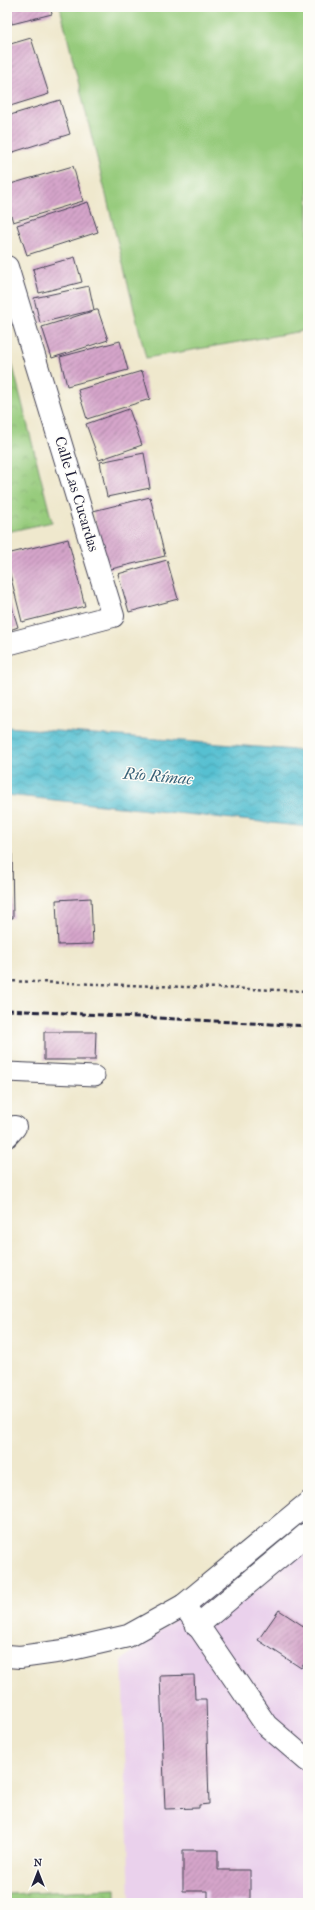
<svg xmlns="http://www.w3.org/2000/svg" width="315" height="1910" viewBox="0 0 315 1910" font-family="'IM FELL French Canon',serif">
	<defs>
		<pattern id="park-crowns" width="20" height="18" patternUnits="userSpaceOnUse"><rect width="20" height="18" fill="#96cb7c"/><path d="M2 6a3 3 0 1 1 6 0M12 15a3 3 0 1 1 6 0" fill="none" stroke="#81ae6c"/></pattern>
		<pattern id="water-waves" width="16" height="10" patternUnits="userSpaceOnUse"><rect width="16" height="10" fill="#56c0d1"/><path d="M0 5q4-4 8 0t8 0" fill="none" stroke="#479cab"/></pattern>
		<pattern id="building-hatch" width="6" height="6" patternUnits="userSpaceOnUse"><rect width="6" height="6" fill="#d5a5ca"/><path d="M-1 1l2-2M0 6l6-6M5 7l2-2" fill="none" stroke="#ac86a5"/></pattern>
	</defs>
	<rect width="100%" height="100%" fill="#fdfcf7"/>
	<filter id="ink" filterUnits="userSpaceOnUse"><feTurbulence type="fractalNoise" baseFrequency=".025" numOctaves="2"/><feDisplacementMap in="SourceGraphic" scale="8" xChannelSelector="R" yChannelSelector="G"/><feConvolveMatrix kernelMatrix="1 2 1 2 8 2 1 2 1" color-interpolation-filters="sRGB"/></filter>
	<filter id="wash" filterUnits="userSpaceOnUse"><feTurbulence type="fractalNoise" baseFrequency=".012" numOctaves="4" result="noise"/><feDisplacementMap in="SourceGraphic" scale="16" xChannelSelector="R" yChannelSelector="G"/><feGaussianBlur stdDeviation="0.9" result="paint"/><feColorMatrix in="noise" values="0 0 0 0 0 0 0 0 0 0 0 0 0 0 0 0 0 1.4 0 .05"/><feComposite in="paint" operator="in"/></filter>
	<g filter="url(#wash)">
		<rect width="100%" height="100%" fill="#efe8cd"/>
		<polygon fill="#ead1ec" points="308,1514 308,1903 130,1903 122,1660"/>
		<g fill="url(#park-crowns)" stroke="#5c765c">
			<polygon points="7,343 52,522 7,532"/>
			<polygon points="116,1889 116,1903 7,1903 7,1894"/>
		</g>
		<polygon fill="#96cb7c" stroke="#5c765c" points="60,7 308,7 308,330 146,358"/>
		<polygon fill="url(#water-waves)" stroke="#3c7186" points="7,727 308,751 308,827 7,795"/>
		<g id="blocks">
			<g fill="url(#building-hatch)">
				<polygon points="7,7 50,7 52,14 12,24"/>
				<polygon points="31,38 49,94 7,107 7,45"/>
				<polygon points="60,100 70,134 10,153 7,144 7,116"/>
				<polygon points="73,166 83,201 13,222 7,203 7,185"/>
				<polygon points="88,202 98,232 27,255 17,225"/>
				<polygon points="75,257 82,282 39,293 33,269"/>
				<polygon points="89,286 94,310 40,323 34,298"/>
				<polygon points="96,310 98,310 108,340 52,358 42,327"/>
				<polygon points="120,341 128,370 67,386 60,357"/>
				<polygon points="142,371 150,399 87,419 78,390"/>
				<polygon points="129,409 142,445 99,460 86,424"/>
				<polygon points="144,453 150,488 107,497 100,462"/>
				<polygon points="150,497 165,556 107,570 93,511"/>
				<polygon points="68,539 85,606 22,622 7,562 7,554"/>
				<polygon points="167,560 178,599 129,612 118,574"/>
				<polygon points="7,591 18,627 7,631"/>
				<polygon points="7,853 12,853 13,918 7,918"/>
				<polygon points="91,898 93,944 58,945 56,900"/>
				<polygon points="44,1032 96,1032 95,1060 44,1060"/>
				<polygon points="279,1610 308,1629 308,1658 301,1668 258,1640"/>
				<polygon points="194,1675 195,1699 206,1699 209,1804 199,1805 199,1808 165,1809 160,1676"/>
				<polygon points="183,1850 218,1850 218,1870 250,1870 250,1901 208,1900 208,1891 183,1891"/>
			</g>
		</g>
	</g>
	<g filter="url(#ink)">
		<use href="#blocks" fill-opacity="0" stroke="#414051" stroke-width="1"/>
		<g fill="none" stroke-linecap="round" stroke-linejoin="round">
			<defs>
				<polyline id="pedestrian" points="7,1072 95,1076"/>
				<g id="minor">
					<polyline points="7,267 113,616 7,644"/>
					<polyline points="7,1136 15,1127"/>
					<polyline points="184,1605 266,1725 308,1761"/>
					<polyline points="197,1626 308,1533"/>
				</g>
				<polyline id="tertiary" points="7,1656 20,1657 63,1651 128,1636 184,1605 308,1503"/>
			</defs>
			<use href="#pedestrian" stroke="#414051" stroke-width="21"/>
			<use href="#minor" stroke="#414051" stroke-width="24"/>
			<use href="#tertiary" stroke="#414051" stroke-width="24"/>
			<polyline stroke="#414051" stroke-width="2.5" stroke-dasharray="3 3" stroke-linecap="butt" points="7,981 308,991"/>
			<use href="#pedestrian" stroke="#fff" stroke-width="19"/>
			<use href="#minor" stroke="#fff" stroke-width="22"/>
			<use href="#tertiary" stroke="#fff" stroke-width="22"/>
			<polyline stroke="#22223b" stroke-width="3" stroke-dasharray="6 3" stroke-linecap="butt" points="7,1010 308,1026"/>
		</g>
	</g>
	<g text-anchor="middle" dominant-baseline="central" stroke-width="3" stroke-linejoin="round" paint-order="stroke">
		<g font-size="15" fill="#22223b" stroke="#fdfcf7">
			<text transform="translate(77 494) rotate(73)">Calle Las Cucardas</text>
		</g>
		<g font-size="16" font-style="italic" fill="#376177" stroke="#fdfcf7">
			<text transform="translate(158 776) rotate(5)">Río Rímac</text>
		</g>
	</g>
	<rect width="315" height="1910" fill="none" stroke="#fdfcf7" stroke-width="24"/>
	<g transform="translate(38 1872)" stroke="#fdfcf7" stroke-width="3" paint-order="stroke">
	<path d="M0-3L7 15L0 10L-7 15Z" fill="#22223b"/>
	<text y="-6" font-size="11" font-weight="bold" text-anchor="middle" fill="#22223b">N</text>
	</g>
</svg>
